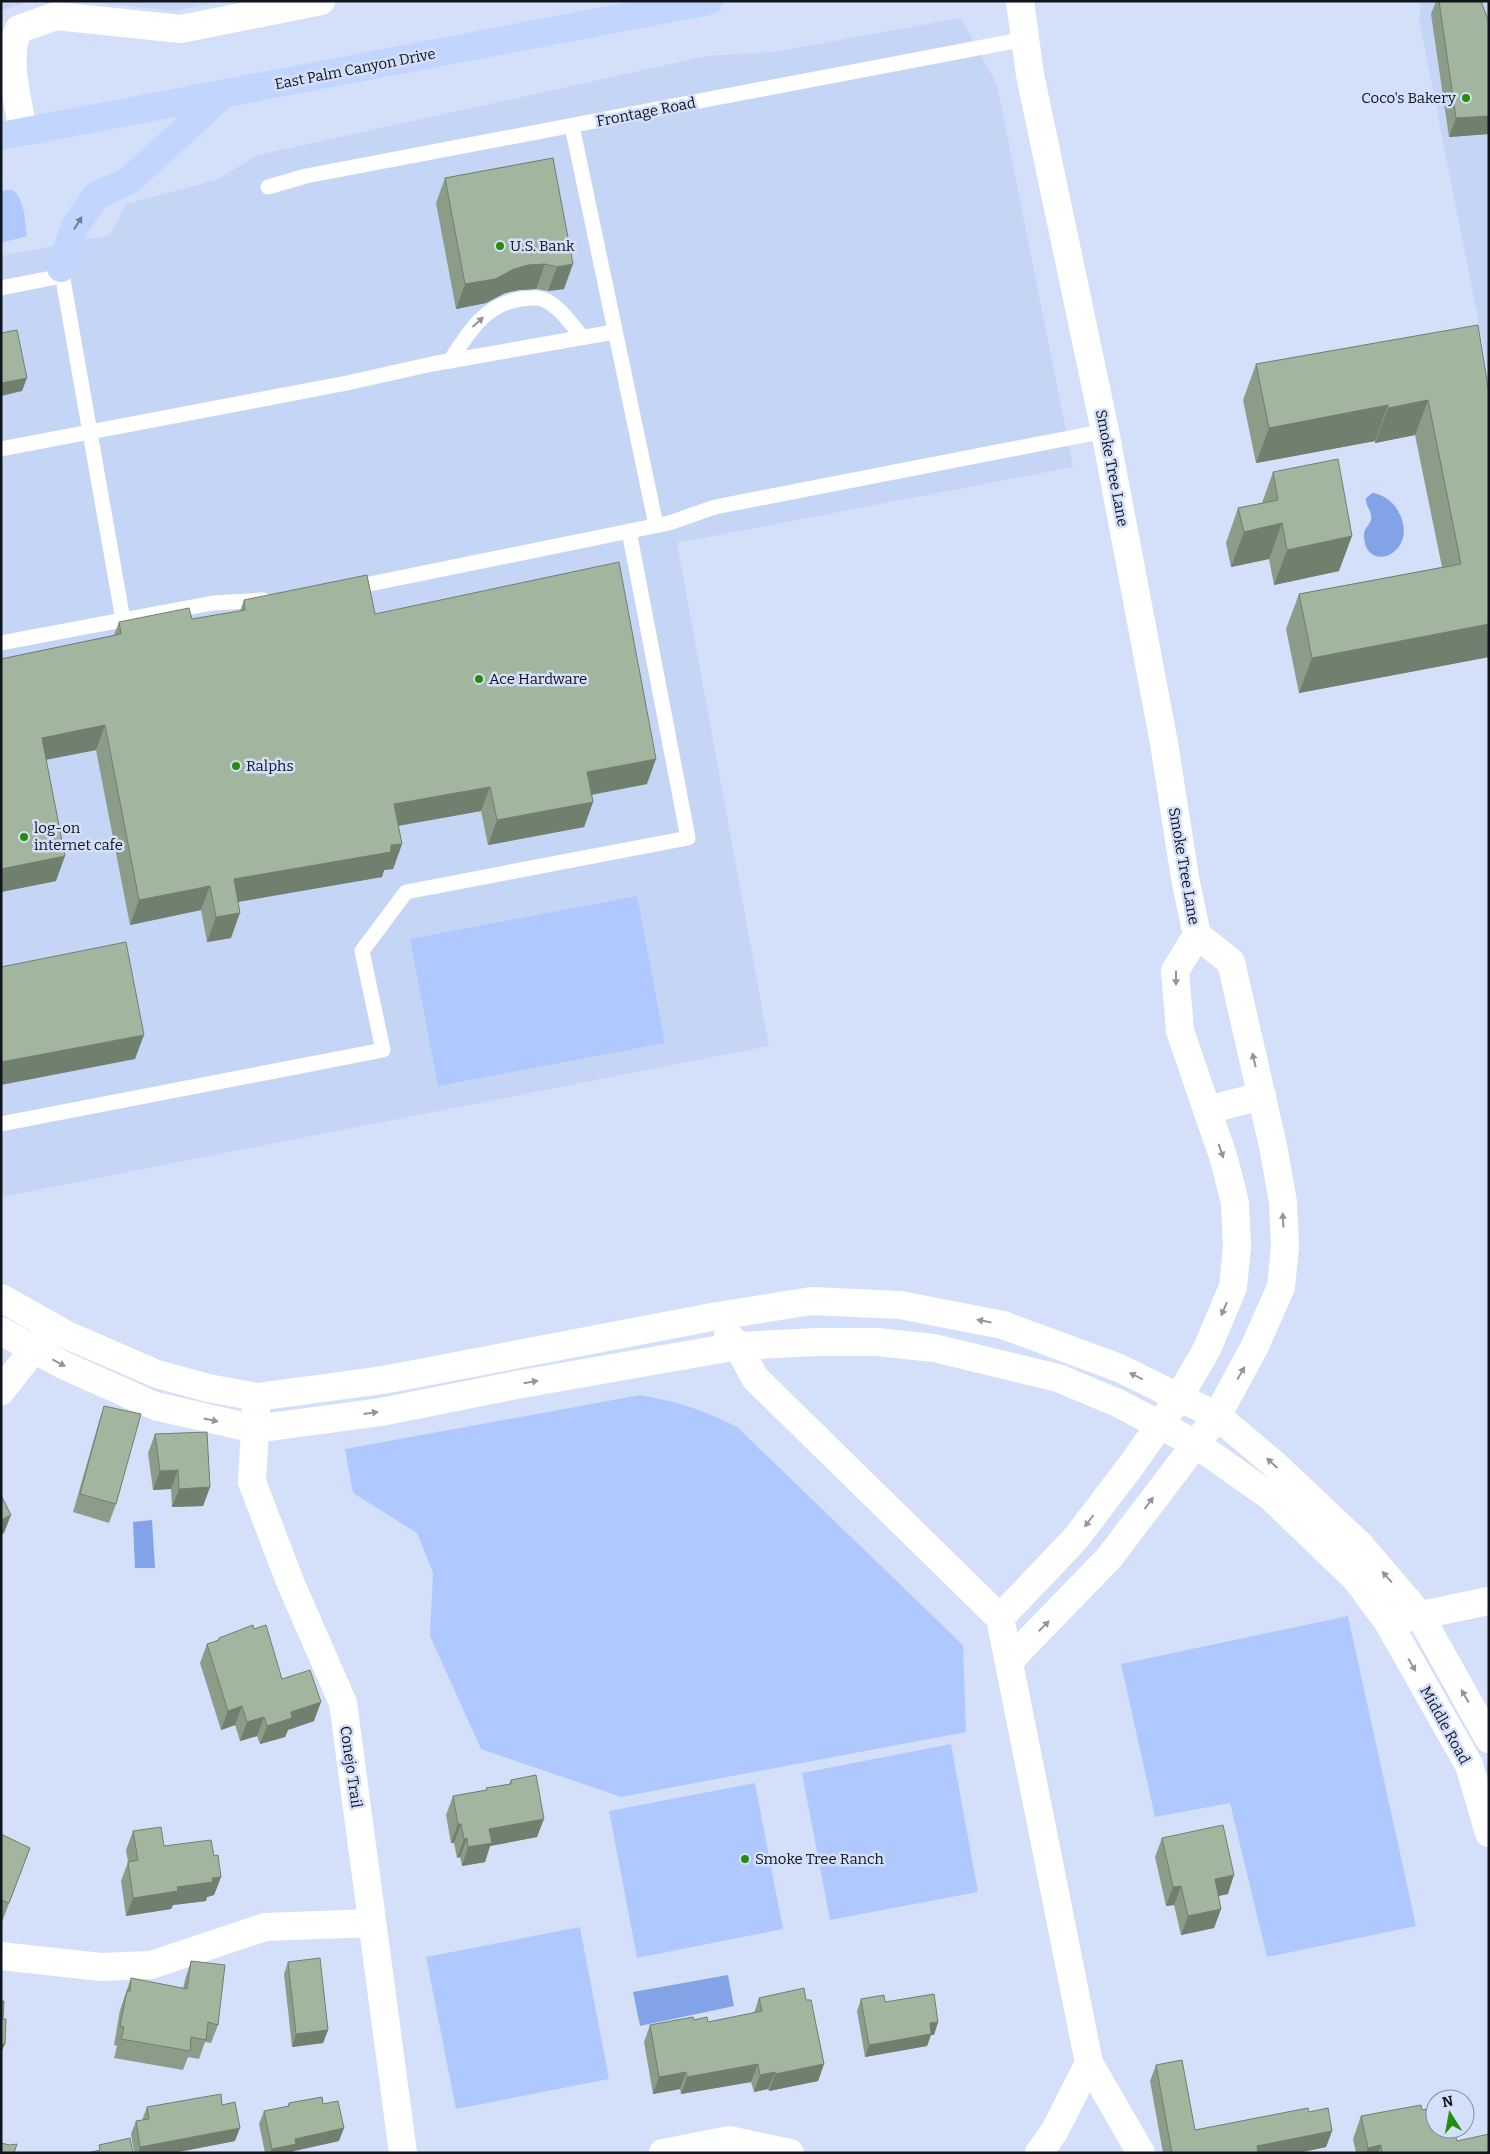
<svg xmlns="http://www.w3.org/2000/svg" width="1490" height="2154" viewBox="0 0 1490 2154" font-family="Bitter,serif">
	<rect width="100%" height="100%" fill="#d4e0fa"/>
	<g fill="#c5d5f5">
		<polygon points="1,1 30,1 1,11"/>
		<polygon points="81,1 221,1 174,11"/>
		<polygon points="1421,1 1489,1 1489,376 1419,19"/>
		<polygon points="961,18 997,85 1073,467 677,543 769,1046 1,1197 1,256 110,235 126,204 216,180 258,155 707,56 774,52"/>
	</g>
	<g fill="#afc9ff">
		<path d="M12,190C25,198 25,222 27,236L1,243V191Z"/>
		<polygon points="637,896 665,1043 438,1086 410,939"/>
		<path d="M640,1395C679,1402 701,1409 737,1427L963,1645L966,1732L621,1797L481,1749L430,1636L433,1573L417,1533L353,1493L345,1449Z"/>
		<polygon points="1348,1616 1416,1926 1267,1957 1230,1803 1155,1817 1121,1664"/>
		<polygon points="951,1744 978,1892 830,1920 802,1773"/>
		<polygon points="755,1783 783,1929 637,1958 609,1811"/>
		<polygon points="580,1927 609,2079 456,2109 426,1957"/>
	</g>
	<g fill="#83a3e9">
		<path d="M1372,493C1382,494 1391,500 1397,509C1423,552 1366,576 1364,537C1363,529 1369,526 1371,520C1373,512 1365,506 1366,498Z"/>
		<polygon points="152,1520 155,1568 135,1568 133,1522"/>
		<polygon points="728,1975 734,2006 640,2026 633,1992"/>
	</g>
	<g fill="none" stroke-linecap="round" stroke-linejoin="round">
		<g stroke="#fff" stroke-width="15">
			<polyline points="572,126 656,525"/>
			<polyline points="268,187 306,176 1025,39"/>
			<polyline points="61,268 123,620"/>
			<polyline points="1,288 62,276"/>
			<path d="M450,361C468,333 485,304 521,299C533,298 540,296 550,303C562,310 573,326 582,337"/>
			<polyline points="1,449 347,383 432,364 614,332"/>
			<polyline points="350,588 669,523 715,507 1105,431"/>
			<polyline points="1,643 213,603 263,600"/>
			<polyline points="1,1124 383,1050 362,951 406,892 688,838 629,531"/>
		</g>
		<g stroke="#fff" stroke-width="28">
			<path d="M23,132C19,102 4,56 19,29L56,16L181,29L321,1"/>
			<polyline points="1207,1110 1262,1096"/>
			<polyline points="1,1298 67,1335 157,1374 208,1388 257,1397 383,1380 712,1317 811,1301 900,1305 1003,1325 1119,1368 1217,1416 1273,1463 1360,1545 1419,1614 1489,1739"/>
			<polyline points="1,1331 65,1366 155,1406 255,1429 381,1412 516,1385 738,1346 817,1342 877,1342 934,1348 1058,1378 1118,1403 1196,1444 1271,1497 1356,1579 1388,1622 1469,1765 1489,1833"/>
			<polyline points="728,1335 738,1346 755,1378 1000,1618 1089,2063 1141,2153"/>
			<polyline points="1,1391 45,1335"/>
			<polyline points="256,1411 252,1482 291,1584 343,1703 403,2153"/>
			<polyline points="1000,1618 1076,1538 1133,1463 1179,1397 1207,1349 1233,1287 1237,1247 1235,1203 1224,1159 1180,1031 1175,971 1197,935"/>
			<polyline points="1402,1619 1489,1601"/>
			<polyline points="1009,1661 1109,1558 1217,1416 1254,1348 1281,1287 1285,1247 1283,1202 1273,1146 1231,962 1197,935 1185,878 1164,743 1105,431 1030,75 1020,1"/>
			<polyline points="1,1956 101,1967 151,1965 265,1927 372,1923"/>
			<polyline points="663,2153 729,2140 790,2153"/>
			<polyline points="1039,2153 1054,2132 1089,2063"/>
		</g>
		<g stroke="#c2d5fe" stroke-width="28">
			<polyline points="1,136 709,1"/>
			<polyline points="61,268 75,226 96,196 130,180 223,94"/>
		</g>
	</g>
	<g fill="#8b9c89">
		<polygon points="1436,1 1481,1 1489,134 1449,137 1431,14"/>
		<polygon points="553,158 564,289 548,291 536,289 519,290 505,293 486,303 456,309 436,203 445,178"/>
		<polygon points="1256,364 1489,393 1489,657 1299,693 1286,629 1299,594 1442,567 1415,435 1375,443 1375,441 1256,463 1243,400"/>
		<polygon points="1273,472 1339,571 1274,585 1269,559 1231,567 1226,543 1238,508 1262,503"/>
		<polygon points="244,600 375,614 647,784 592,795 593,802 584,827 488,845 481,811 398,826 402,844 393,869 384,870 382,877 238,902 231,938 207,942 201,910 130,925 96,750 46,760 56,881 1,892 1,659 114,635 119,622 192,619 240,611"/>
		<polygon points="104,1406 116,1504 109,1523 73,1512 98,1425"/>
		<polygon points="155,1434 210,1487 203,1506 172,1507 171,1489 153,1490 148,1453"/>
		<polygon points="254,1629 282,1679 314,1721 288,1730 285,1737 260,1744 257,1736 240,1741 235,1725 221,1730 200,1663 207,1644 218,1641 219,1638"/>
		<polygon points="511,1780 537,1837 490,1846 485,1862 462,1866 460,1857 457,1858 454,1843 451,1843 446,1815 453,1796 486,1790 486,1788 509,1784"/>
		<polygon points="133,1831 164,1846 214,1856 221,1877 214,1895 207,1897 206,1901 173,1905 171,1909 126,1916 121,1881 128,1862 126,1850"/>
		<polygon points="1,1834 30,1848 2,1922 1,1922"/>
		<polygon points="1162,1838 1228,1894 1218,1896 1221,1909 1214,1928 1181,1935 1174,1905 1166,1906 1155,1857"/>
		<polygon points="191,1961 218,2025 211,2043 205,2042 199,2059 188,2057 183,2070 114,2058 117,2046 114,2045 120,2010 131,1978 183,1989 185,1980"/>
		<polygon points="288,1962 328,2030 323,2043 292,2047 284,1974"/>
		<polygon points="759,1998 806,2000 824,2064 818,2081 769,2091 768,2089 754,2092 751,2082 681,2094 680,2089 653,2094 644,2042 650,2025 694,2020 708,2022 754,2013"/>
		<polygon points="861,1999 885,2002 938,2022 934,2035 931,2035 927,2046 865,2057 857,2011"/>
		<polygon points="1156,2065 1195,2130 1309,2112 1332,2131 1326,2147 1298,2153 1163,2153 1150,2081"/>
		<polygon points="289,2103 323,2104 339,2141 294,2151 293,2153 265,2153 259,2124 264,2111 288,2106"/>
		<polygon points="222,2105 235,2141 173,2153 134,2153 131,2134 136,2121 142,2120 147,2107"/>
		<polygon points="1422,2110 1457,2141 1489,2153 1356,2153 1353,2139 1361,2116"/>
	</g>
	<g fill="#717f6f">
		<polygon points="1489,116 1489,134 1449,137 1456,118"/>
		<polygon points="545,264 536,289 519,290 505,293 486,303 456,309 465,284 514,269 528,265"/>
		<polygon points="573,264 564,289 548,291 557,267"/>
		<polygon points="27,378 22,391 1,396 1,383"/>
		<polygon points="1428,400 1415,435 1375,443 1388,408"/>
		<polygon points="1388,405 1375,441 1256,463 1269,428"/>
		<polygon points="1282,523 1269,559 1231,567 1244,532"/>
		<polygon points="1352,536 1339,571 1274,585 1287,550"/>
		<polygon points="1489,624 1489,657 1299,693 1312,658"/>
		<polygon points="105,725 96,750 33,762 42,738"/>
		<polygon points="656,759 647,784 578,797 587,772"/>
		<polygon points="490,787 481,811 385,828 394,804"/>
		<polygon points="593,802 584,827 488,845 497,820"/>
		<polygon points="402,844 393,869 384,870 382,877 225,904 234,879 391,845"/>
		<polygon points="65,856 56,881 1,892 1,869"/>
		<polygon points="210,886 201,910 130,925 139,900"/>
		<polygon points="240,913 231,938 207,942 216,917"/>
		<polygon points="144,1035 135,1059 1,1085 1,1062"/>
		<polygon points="178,1470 171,1489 153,1490 160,1471"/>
		<polygon points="210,1487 203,1506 172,1507 179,1489"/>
		<polygon points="11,1515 4,1533 1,1535 1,1520"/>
		<polygon points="321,1702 314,1721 288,1730 285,1737 260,1744 267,1726 291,1712"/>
		<polygon points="242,1706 235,1725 221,1730 228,1711"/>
		<polygon points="264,1717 257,1736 240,1741 247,1722"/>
		<polygon points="544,1819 537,1837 490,1846 485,1862 462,1866 468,1847 489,1829"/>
		<polygon points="458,1824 461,1824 454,1843 451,1843"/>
		<polygon points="467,1838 460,1857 457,1858 464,1839"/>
		<polygon points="1234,1875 1228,1894 1208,1898 1215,1879"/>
		<polygon points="221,1877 214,1895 207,1897 206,1901 173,1905 171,1909 126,1916 133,1898"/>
		<polygon points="1181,1886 1174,1905 1166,1906 1173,1887"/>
		<polygon points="1221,1909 1214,1928 1181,1935 1188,1916"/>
		<polygon points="938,2022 934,2035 931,2035 927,2046 865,2057 869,2045 930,2023"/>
		<polygon points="328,2030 323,2043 292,2047 296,2034"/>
		<polygon points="1,2044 5,2044 1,2053"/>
		<polygon points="758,2064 751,2082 681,2094 687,2077"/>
		<polygon points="824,2064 818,2081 769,2091 775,2074"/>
		<polygon points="686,2072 680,2089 653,2094 659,2077"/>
		<polygon points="775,2072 768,2089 754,2092 760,2075"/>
		<polygon points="240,2128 235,2141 173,2153 138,2153 140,2147"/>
		<polygon points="344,2128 339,2141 294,2151 293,2153 270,2153 272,2149 295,2139"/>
		<polygon points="1332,2131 1326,2147 1298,2153 1254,2153 1257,2146"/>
		<polygon points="1381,2145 1378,2153 1366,2153 1368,2148"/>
	</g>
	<g fill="#a2b59f" stroke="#717f6f">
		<polygon points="1439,1 1481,1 1489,23 1489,116 1456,118"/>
		<polygon points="553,158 573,264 557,267 545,264 528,265 514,269 495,279 465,284 445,178"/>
		<polygon points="1478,325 1489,393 1489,624 1312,658 1299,594 1461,564 1428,400 1388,408 1388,405 1269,428 1256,364"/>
		<polygon points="17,330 27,378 1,383 1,333"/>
		<polygon points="1338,459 1352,536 1287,550 1282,523 1244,532 1238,508 1278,500 1273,472"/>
		<polygon points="619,562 656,759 587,772 593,802 497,820 490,787 394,804 402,844 391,845 391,852 234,879 240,913 216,917 210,886 139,900 105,725 42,738 65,856 1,869 1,659 121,634 119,622 189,608 192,619 245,610 244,600 367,575 375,614"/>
		<polygon points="126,942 144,1035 1,1062 1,967"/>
		<polygon points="104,1406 141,1414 116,1504 80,1494"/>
		<polygon points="207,1432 210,1487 179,1489 178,1470 160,1471 155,1434"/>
		<polygon points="1,1495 11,1515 1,1520"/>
		<polygon points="253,1625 254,1629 266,1625 282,1679 310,1670 321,1702 291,1712 292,1718 267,1726 264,1717 247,1722 242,1706 228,1711 207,1644 219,1640 219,1638"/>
		<polygon points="536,1775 544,1819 489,1829 492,1843 468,1847 467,1838 464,1839 461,1824 458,1824 453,1796 487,1790 486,1788 511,1784 511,1780"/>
		<polygon points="1223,1825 1234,1875 1215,1879 1221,1909 1188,1916 1181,1886 1173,1887 1162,1838"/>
		<polygon points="161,1827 164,1846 211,1840 214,1856 218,1855 221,1877 212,1878 213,1882 177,1887 178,1891 133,1898 128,1862 138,1860 133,1831"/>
		<polygon points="1,1834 30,1848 9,1903 1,1900"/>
		<polygon points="320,1958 328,2030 296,2034 288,1962"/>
		<polygon points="191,1961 225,1965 218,2025 208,2022 206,2040 191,2037 190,2051 121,2039 124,2027 120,2026 127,1991 130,1991 131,1978 187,1989"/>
		<polygon points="804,1988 806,2000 811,2000 824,2064 775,2074 775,2072 760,2075 758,2064 687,2077 686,2072 659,2077 650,2025 693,2017 694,2020 707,2017 708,2022 762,2011 759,1998"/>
		<polygon points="934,1994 938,2022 930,2023 931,2034 869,2045 861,1999 884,1995 885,2002"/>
		<polygon points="1,2001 4,2001 3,2019 6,2019 5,2044 1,2044"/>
		<polygon points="1182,2060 1195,2130 1308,2108 1309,2112 1328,2108 1332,2131 1257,2146 1258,2153 1172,2153 1156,2065"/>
		<polygon points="221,2094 222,2105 235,2102 240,2128 140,2147 136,2121 149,2119 147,2107"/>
		<polygon points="322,2097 323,2104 338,2101 344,2128 295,2139 296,2144 272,2149 264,2111 289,2106 289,2103"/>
		<polygon points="1421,2105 1422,2110 1435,2108 1435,2129 1454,2129 1457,2141 1489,2134 1489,2153 1382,2153 1381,2145 1368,2148 1361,2116"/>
		<polygon points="130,2138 133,2153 88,2153 100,2150 99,2145"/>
		<polygon points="1,2143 10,2145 17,2144 14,2153 1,2153"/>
	</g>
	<defs><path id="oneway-solid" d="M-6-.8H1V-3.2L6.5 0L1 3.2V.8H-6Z" transform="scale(1.25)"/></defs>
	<use fill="#727e98" href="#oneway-solid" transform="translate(78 223) rotate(-58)"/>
	<g fill="#939599">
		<use href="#oneway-solid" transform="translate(478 322) rotate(-42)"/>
		<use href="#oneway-solid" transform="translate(1176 978) rotate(90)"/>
		<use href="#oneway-solid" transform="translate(1254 1060) rotate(-103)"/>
		<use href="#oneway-solid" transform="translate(1221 1151) rotate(71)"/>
		<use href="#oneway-solid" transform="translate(1283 1220) rotate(-93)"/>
		<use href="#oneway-solid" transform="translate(1224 1309) rotate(113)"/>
		<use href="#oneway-solid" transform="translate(984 1321) rotate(-169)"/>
		<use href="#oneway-solid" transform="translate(59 1363) rotate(28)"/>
		<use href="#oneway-solid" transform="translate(1241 1373) rotate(-61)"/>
		<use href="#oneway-solid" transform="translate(1136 1376) rotate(-154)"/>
		<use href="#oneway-solid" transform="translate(531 1382) rotate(-10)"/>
		<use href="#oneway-solid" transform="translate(371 1413) rotate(-8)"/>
		<use href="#oneway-solid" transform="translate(211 1420) rotate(12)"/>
		<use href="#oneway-solid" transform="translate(1272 1463) rotate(-138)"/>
		<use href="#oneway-solid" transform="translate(1149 1503) rotate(-54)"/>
		<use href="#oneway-solid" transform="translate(1089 1521) rotate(127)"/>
		<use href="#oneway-solid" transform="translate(1387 1577) rotate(-131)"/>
		<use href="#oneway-solid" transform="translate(1044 1626) rotate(-45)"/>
		<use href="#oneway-solid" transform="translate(1412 1665) rotate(60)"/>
		<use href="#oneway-solid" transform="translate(1465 1696) rotate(-120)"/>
	</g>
	<g fill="#268d0b" stroke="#d4e0fa" stroke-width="2">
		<circle cx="1466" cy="98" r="5"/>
		<circle cx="500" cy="246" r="5"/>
		<circle cx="479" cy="679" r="5"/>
		<circle cx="236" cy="766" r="5"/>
		<circle cx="24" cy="837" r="5"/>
		<circle cx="745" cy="1859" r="5"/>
	</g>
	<g text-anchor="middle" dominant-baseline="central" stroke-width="5" stroke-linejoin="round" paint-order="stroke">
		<g font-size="15" fill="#10141c" stroke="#d4e0fa">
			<text transform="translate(355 69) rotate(-11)">East Palm Canyon Drive</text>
			<text transform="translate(646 112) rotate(-11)">Frontage Road</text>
			<text transform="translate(1112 468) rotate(79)">Smoke Tree Lane</text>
			<text transform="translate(1184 866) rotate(80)">Smoke Tree Lane</text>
			<text transform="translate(1445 1725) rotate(61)">Middle Road</text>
			<text transform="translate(351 1767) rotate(82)">Conejo Trail</text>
		</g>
		<g font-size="15" fill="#10141c" stroke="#d4e0fa" text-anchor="start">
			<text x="1456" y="98" text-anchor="end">Coco's Bakery</text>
			<text x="510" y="246">U.S. Bank</text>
			<text x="489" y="679">Ace Hardware</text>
			<text x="246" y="766">Ralphs</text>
			<text x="34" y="828">log-on<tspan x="34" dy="17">internet cafe</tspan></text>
			<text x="755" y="1859">Smoke Tree Ranch</text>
		</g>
	</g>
	<rect width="1490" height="2154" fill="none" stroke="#10141c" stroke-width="5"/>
	<g transform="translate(1450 2114) rotate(349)"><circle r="24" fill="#d4e0fa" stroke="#868ea1"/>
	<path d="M0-4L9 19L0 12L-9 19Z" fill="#268d0b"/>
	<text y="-8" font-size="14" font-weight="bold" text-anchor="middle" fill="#10141c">N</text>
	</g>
</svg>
